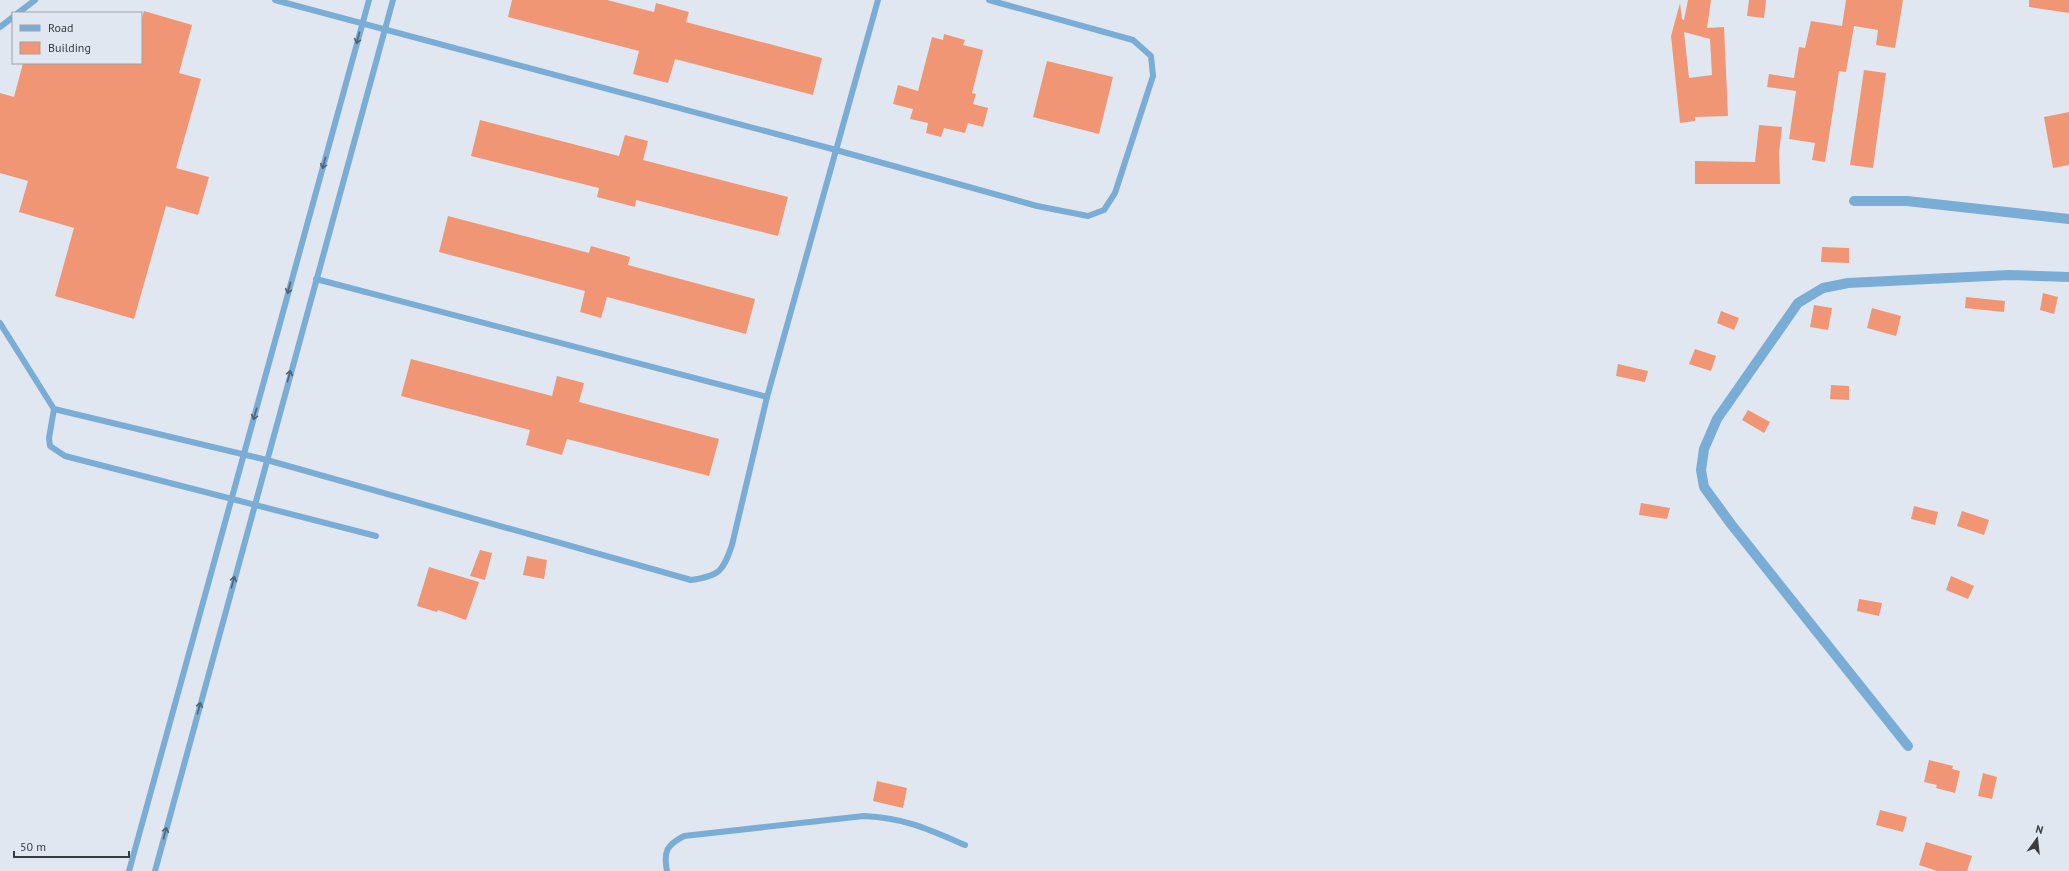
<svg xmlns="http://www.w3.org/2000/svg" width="2069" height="871" viewBox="0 0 2069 871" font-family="'PT Sans',sans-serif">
	<rect width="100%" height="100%" fill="#e1e7f0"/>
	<g fill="#f19675" fill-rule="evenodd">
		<polygon points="512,0 607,0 654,12 656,3 689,12 686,22 822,58 813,95 675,59 668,83 633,74 639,51 508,17"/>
		<path d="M1688,0H1711L1707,28L1724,27L1728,116L1695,117V121L1680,123L1671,36L1680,3L1682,19L1684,20ZM1684,32L1710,39L1712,75L1689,78Z"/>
		<polygon points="1749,0 1766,0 1764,18 1747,16"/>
		<polygon points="1846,0 1903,0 1895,48 1876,45 1878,30 1854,26 1846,72 1839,71 1825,162 1812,160 1815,143 1789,139 1796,91 1767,87 1769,74 1794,78 1799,47 1805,48 1811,21 1842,26"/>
		<polygon points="2029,0 2069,0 2069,13 2029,7"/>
		<polygon points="144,11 192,25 179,73 201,79 176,168 209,177 198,215 166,206 134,319 55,296 74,228 19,212 28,181 0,173 0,93 14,97 23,63 141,63 141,21"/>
		<polygon points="944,34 965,40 963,45 983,50 972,93 976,94 973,104 988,108 983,127 968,123 965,133 944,128 941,137 926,133 928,123 910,119 913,109 893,104 898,85 918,91 932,37 943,40"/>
		<polygon points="1047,61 1113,77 1099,134 1033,117"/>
		<polygon points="1864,70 1886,73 1873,168 1850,165"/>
		<polygon points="2069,112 2069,165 2053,168 2044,117"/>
		<polygon points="480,120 619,156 625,135 648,141 643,160 788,197 778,236 636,200 635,207 597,197 599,188 471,156"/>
		<polygon points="1759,125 1782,127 1779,153 1780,184 1695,184 1695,161 1755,162"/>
		<polygon points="448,216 589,253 591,246 630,257 628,265 755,299 746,334 607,297 601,318 580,312 585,291 439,252"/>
		<polygon points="1822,247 1849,248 1849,263 1821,262"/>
		<polygon points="2043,293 2058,297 2054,314 2040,310"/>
		<polygon points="1966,297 2005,301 2004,312 1965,308"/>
		<polygon points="1814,305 1832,308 1828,330 1810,327"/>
		<polygon points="1872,308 1901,316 1896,336 1867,328"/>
		<polygon points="1721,311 1739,318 1734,330 1717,323"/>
		<polygon points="1695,349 1716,356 1711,371 1689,364"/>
		<polygon points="411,359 552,396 557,376 584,383 579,402 719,439 709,476 567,439 562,455 526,445 530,430 401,396"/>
		<polygon points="1618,364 1648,371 1645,382 1616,376"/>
		<polygon points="1831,385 1849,386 1849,400 1830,399"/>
		<polygon points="1748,410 1770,422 1764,433 1742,420"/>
		<polygon points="1641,503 1670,508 1667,519 1639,515"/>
		<polygon points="1914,506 1938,512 1935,525 1911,519"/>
		<polygon points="1962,511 1989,520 1984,535 1957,526"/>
		<polygon points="480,550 492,553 485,580 470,576"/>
		<polygon points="527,556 547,560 544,579 523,575"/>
		<polygon points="429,567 479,582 466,620 438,610 437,612 417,606"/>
		<polygon points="1951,576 1974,586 1968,599 1946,590"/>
		<polygon points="1859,599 1882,603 1879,616 1857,611"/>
		<polygon points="1929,760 1953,766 1952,769 1960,771 1955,793 1936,788 1937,785 1924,782"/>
		<polygon points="1983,773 1997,777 1992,799 1978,796"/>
		<polygon points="877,781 907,788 903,808 873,801"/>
		<polygon points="1880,810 1907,817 1903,832 1876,825"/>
		<polygon points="1926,842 1972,856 1967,871 1937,871 1919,865"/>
	</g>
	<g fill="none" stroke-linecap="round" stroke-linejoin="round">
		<g stroke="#7aadd6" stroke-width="6">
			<polyline points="275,0 836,150 1037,206 1088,216 1104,210 1115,193 1153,76 1151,56 1133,40 989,0"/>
			<polyline points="18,13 35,0"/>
			<polyline points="0,27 13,17"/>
			<polyline points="316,279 767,397"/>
			<path d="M0,323L54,409L267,460L691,580C720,576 723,571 732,545L767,397L878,0"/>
			<polyline points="54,409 49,438 50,446 65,456 376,536"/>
			<polyline points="129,871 369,0"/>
			<polyline points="155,871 393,0"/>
			<path d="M667,871C663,851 667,845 684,836L864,816C905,818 928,829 965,845"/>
		</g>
		<g stroke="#7aadd6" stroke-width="10">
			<polyline points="1854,201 1907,201 2069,219"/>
			<polyline points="1908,746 1731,524 1704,487 1701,470 1704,449 1717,419 1798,303 1823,288 1848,283 2009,275 2069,277"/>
		</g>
	</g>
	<defs><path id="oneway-shaft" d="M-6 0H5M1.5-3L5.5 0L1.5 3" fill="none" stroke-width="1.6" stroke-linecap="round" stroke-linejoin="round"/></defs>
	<g stroke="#506373">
		<use href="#oneway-shaft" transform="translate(358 38) rotate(105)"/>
		<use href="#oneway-shaft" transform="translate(324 163) rotate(105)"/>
		<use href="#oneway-shaft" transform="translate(289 288) rotate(105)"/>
		<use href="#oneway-shaft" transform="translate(289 376) rotate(-75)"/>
		<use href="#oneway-shaft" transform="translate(255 414) rotate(106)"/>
		<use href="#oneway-shaft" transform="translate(233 582) rotate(-75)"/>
		<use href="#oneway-shaft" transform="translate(199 708) rotate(-75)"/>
		<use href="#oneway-shaft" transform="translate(165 833) rotate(-75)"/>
	</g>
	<rect x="12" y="12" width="130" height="52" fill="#e1e7f0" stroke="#9ea2a9"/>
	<rect x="20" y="25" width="20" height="6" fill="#7aadd6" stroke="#9ea2a9"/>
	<text x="48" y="32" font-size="12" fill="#393b3e">Road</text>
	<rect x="20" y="42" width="20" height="12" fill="#f19675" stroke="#9ea2a9"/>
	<text x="48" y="52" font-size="12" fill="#393b3e">Building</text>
	<g transform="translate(2037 839) rotate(15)" stroke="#e1e7f0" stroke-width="3" paint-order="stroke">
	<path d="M0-3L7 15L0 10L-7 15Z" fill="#393b3e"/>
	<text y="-6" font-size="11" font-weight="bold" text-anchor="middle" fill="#393b3e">N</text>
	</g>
	<path d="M14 851v6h115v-6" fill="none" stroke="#393b3e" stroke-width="2"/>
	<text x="20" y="851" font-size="12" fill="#393b3e" stroke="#e1e7f0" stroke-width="3" paint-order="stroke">50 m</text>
</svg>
